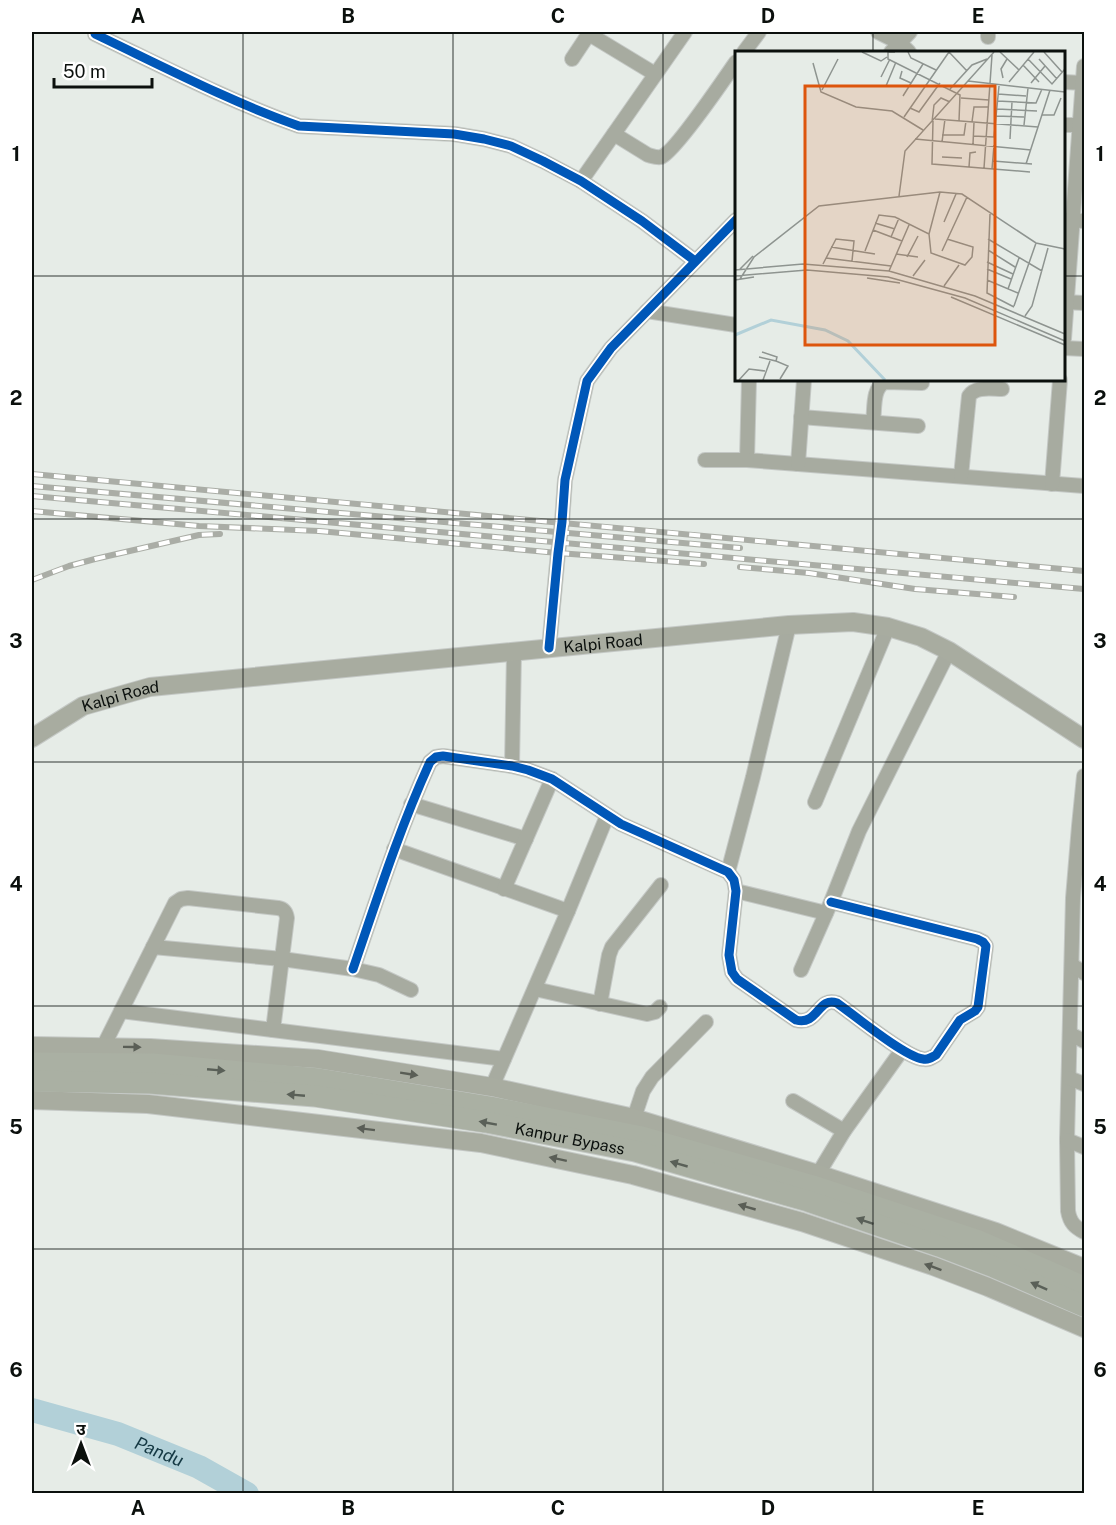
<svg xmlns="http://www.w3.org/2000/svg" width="1116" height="1525" viewBox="0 0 1116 1525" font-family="'Public Sans','Noto Sans Devanagari',sans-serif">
	<rect width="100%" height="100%" fill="#e6ece7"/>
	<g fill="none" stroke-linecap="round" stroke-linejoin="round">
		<path stroke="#b2d0d8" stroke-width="24" id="s1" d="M32,1410L118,1434L199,1467L247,1494"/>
		<defs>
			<g id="minor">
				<path d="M95,32V34C162,66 229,101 299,126L454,134L484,139L511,146L543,161L581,181L642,221L695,261"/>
				<polyline points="878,32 900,43 909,52"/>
				<polyline points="589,34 655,74"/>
				<polyline points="988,37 988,32"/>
				<polyline points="744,52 759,32"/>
				<polyline points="891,52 910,32"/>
				<polyline points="572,59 590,32"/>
				<polyline points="1064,82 1083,83"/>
				<polyline points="1064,125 1080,125"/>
				<path d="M614,134L648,155C652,156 657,158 661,157C674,153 725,78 736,62"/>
				<polyline points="581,181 685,32"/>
				<polyline points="1064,220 1084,221"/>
				<polyline points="1064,302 1084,303"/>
				<polyline points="647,311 736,325"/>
				<polyline points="1064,339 1084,66"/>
				<polyline points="1064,348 1084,349"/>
				<polyline points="749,380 747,460 1084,486"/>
				<polyline points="801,417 918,426"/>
				<path d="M873,422C875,409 872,388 885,382L922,383"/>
				<polyline points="705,460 747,460"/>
				<polyline points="798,464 804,380"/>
				<path d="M961,476L969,396C976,386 991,389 1002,389"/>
				<polyline points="1052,484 1060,380"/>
				<polyline points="549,648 558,553 562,522 565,480 587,381 611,348 736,220"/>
				<polyline points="512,766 514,652"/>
				<path d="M1084,776L1079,826L1073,898L1067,1140L1068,1211C1070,1223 1075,1227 1084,1232"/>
				<polyline points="815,802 888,627"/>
				<polyline points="411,804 526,839"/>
				<polyline points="394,849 568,911"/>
				<polyline points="728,872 753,777 789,625"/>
				<polyline points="504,889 552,779"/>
				<polyline points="736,891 826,913"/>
				<polyline points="153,947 282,959 353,969 379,975 411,990"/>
				<polyline points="1072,965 1084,973"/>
				<path d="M353,969C377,899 399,830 430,762L436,757L443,756L512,766L528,770L552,779L621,824L728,872L734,880L736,891L729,955L732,972L737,979L796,1020C818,1026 818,996 837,1003C854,1015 905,1057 923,1059C928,1060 931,1058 936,1055L960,1020L975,1011L978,1007L986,946L983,942L977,939L831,902"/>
				<polyline points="801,970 831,902 859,831 949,651"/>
				<polyline points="535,989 647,1014 655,1012 660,1007"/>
				<polyline points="600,1004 609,955 612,947 661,885"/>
				<polyline points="121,1011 504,1059"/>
				<polyline points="1070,1034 1084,1041"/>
				<path d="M103,1047L175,903L181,899L188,898L278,908C284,909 286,912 287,918L273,1030"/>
				<polyline points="1069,1078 1084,1084"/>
				<polyline points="492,1087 568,911 607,816"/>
				<polyline points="793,1101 844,1131"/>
				<polyline points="634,1118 643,1091 652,1077 706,1022"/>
				<polyline points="1067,1140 1084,1147"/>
				<polyline points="818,1174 844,1131 902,1050"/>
			</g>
			<g id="major">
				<path id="s2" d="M32,738L83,706L150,687L789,625L853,622L888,627L921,637L949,651L1084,739"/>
				<polyline points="32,1046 150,1048 318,1059 492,1087 634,1118 818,1174 996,1232 1084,1268"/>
				<polyline points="32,1100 148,1104 481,1143 633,1175 802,1222 933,1266 988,1287 1084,1328"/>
			</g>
			<g id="highway">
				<polyline points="32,1063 153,1064 319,1079 490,1107 642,1137 813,1186 979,1241 1084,1287"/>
				<path id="s3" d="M32,1081L150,1083L315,1096L486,1122L635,1151L808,1201L939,1246L994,1267L1084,1306"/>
			</g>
		</defs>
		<use href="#minor" stroke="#c4c8c5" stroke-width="16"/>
		<use href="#major" stroke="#c4c8c5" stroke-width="20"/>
		<use href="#highway" stroke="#c4c8c5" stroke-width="23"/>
		<use href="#minor" stroke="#a7aba0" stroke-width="14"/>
		<use href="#major" stroke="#a8aca0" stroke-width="18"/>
		<use href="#highway" stroke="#aab0a3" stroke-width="21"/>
		<defs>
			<g id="rail">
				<polyline points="32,474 1084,571"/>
				<polyline points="32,486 740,548"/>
				<polyline points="32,496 1084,589"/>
				<polyline points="32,511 199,526 319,531 558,553 704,564"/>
				<polyline points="740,567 809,573 915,589 1014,597"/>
				<polyline points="32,580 69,566 95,559 199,535 220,534"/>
			</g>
		</defs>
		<use href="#rail" stroke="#aaada6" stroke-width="6"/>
		<use href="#rail" stroke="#fff" stroke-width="4" stroke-dasharray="11" stroke-linecap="butt"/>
		<defs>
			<g id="cycleway">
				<path d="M95,32V34C162,66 229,101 299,126L454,134L484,139L511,146L543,161L581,181L642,221L695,261"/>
				<polyline points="549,648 558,553 562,522 565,480 587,381 611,348 736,220"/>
				<path d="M353,969C377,899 399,830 430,762L436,757L443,756L512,766L528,770L552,779L621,824L728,872L734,880L736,891L729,955L732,972L737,979L796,1020C818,1026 818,996 837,1003C854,1015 905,1057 923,1059C928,1060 931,1058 936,1055L960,1020L975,1011L978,1007L986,946L983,942L977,939L831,902"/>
			</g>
		</defs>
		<use href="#cycleway" stroke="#fff" stroke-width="13"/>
		<use href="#cycleway" stroke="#0057b8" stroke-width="9"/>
	</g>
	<defs><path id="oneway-solid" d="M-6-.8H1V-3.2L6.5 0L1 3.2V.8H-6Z" transform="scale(1.5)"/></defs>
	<g fill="#5a5e56">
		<use href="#oneway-solid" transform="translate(132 1047) rotate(1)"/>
		<use href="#oneway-solid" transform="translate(409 1074) rotate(9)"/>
		<use href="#oneway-solid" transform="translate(366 1129) rotate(-173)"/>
		<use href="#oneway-solid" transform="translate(558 1159) rotate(-168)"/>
		<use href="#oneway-solid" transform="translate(747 1207) rotate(-164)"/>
		<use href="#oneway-solid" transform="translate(933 1267) rotate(-160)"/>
	</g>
	<g fill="#5a6058">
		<use href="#oneway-solid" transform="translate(216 1070) rotate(5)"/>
		<use href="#oneway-solid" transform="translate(296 1095) rotate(-175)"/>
		<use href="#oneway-solid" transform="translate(488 1123) rotate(-170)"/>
		<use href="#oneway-solid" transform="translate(679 1164) rotate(-164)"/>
		<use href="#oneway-solid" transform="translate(865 1221) rotate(-161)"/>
		<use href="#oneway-solid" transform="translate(1039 1286) rotate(-156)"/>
	</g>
	<path fill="none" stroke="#0b100d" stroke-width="1.5" stroke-opacity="0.55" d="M243,32V1494M453,32V1494M663,32V1494M873,32V52M32,276H736M1064,276H1084M873,380V1494M32,519H1084M32,762H1084M32,1006H1084M32,1249H1084"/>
	<g text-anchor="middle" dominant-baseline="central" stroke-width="5" stroke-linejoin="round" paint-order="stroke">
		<g font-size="16" fill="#0b100d" stroke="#fff">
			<text stroke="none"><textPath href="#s2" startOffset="585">Kalpi Road</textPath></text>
			<text stroke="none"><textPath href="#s2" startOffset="99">Kalpi Road</textPath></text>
			<text stroke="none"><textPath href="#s3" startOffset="542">Kanpur Bypass</textPath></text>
		</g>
		<g font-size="18" font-style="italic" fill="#143843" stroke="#fff">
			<text stroke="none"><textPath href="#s1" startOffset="134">Pandu</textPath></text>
		</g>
	</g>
	<g transform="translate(735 51)">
		<rect width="330" height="330" fill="#e6ece7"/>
		<path fill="none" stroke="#b2d0d8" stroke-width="3" d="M0,284L36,269L90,279L113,290L150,329"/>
		<path fill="none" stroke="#8e9490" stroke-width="1.5" d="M127,1L146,10L152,6M160,1H153V8L225,44L224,70M173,1L176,7L201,19M214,1L232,20M265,1L284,19M309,1L327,21M293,8L317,33L330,18M304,8L322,28M78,12L86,41L121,56L157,60L188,79M288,14L304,31M167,20L165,27L176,32M146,26L155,8M268,27L266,18L272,8M233,30L330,41M274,31L299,1M296,32L310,15M151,35L161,11M215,38L237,14L252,8M87,39L103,8M263,43L291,45M168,45L188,13M226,47L254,49M262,50L301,52L307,38M175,57L184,61L205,32M262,58L302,60M307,64H319L326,47M261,65L289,66M169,66L214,1M200,68L303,76M198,70L197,113L295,121M197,71L199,54L206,47L215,51M237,71L239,56H254M289,74L293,37M207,84H229L231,70M238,85L259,86L264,35M180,88L296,99M275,88L277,51M207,91L210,68M238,93L239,71M207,106L227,107M258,110L297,113M291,113L315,39M234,116L235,102L241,101M249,117L257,4M257,118L259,94M164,145L170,100L259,1M255,163L252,242L279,256M209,171L221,143M140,172L160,178M138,179L167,190M194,183L205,141M156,186L164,167M253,188L307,220M96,196L140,203M253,199L280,216M130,200L144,164L160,166L194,183L196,202L230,214L237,206L238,196L212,188M207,200L232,146M161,203L183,206M172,206L183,185M91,207L156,215M252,211L278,223M88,213L101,188L119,190L117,210M5,218L18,205M252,218L276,228M0,219L68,213L154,220L240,245L330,283M154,220L174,174M0,225L72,219L153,226L230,247L330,290M178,225L190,209M132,227L165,232M5,228L19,206L84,155L205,141L227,143L301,192L330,198M0,229L19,226M252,229L283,242M209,235L224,214M273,238L284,207M216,246L330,294M279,255L301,192M290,265L297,255L313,197M24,306L41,310L42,306L27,301M41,310L53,315L45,328M4,329L14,318L30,320M28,329L35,310"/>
		<path fill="#dd550c" fill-opacity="0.15" stroke="#dd550c" stroke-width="3" d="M70,35H260V294H70Z"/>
		<rect width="330" height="330" fill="none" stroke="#0b100d" stroke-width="3"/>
	</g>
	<rect width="1116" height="1525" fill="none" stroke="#ffffff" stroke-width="66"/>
	<g transform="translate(81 1444)" stroke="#ffffff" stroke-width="4.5" paint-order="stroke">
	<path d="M0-4.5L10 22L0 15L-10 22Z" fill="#0b100d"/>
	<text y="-9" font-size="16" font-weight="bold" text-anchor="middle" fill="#0b100d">उ</text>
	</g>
	<path d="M54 78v9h98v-9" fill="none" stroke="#0b100d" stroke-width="3"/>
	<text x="63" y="78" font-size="18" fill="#0b100d" stroke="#ffffff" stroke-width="4.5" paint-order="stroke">50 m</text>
	<rect x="33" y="33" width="1050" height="1459" fill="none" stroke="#0b100d" stroke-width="2"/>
	<g font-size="20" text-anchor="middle" font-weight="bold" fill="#0b100d">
		<text x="138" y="23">A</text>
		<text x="348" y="23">B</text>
		<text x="558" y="23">C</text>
		<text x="768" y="23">D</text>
		<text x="978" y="23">E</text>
		<text x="16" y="161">1</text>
		<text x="1100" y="161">1</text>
		<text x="16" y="405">2</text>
		<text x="1100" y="405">2</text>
		<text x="16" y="648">3</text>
		<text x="1100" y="648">3</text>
		<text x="16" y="891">4</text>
		<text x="1100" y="891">4</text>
		<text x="16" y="1134">5</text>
		<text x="1100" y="1134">5</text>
		<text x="16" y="1377">6</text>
		<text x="1100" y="1377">6</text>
		<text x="138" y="1515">A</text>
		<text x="348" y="1515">B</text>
		<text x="558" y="1515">C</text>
		<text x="768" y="1515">D</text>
		<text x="978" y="1515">E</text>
	</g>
</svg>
